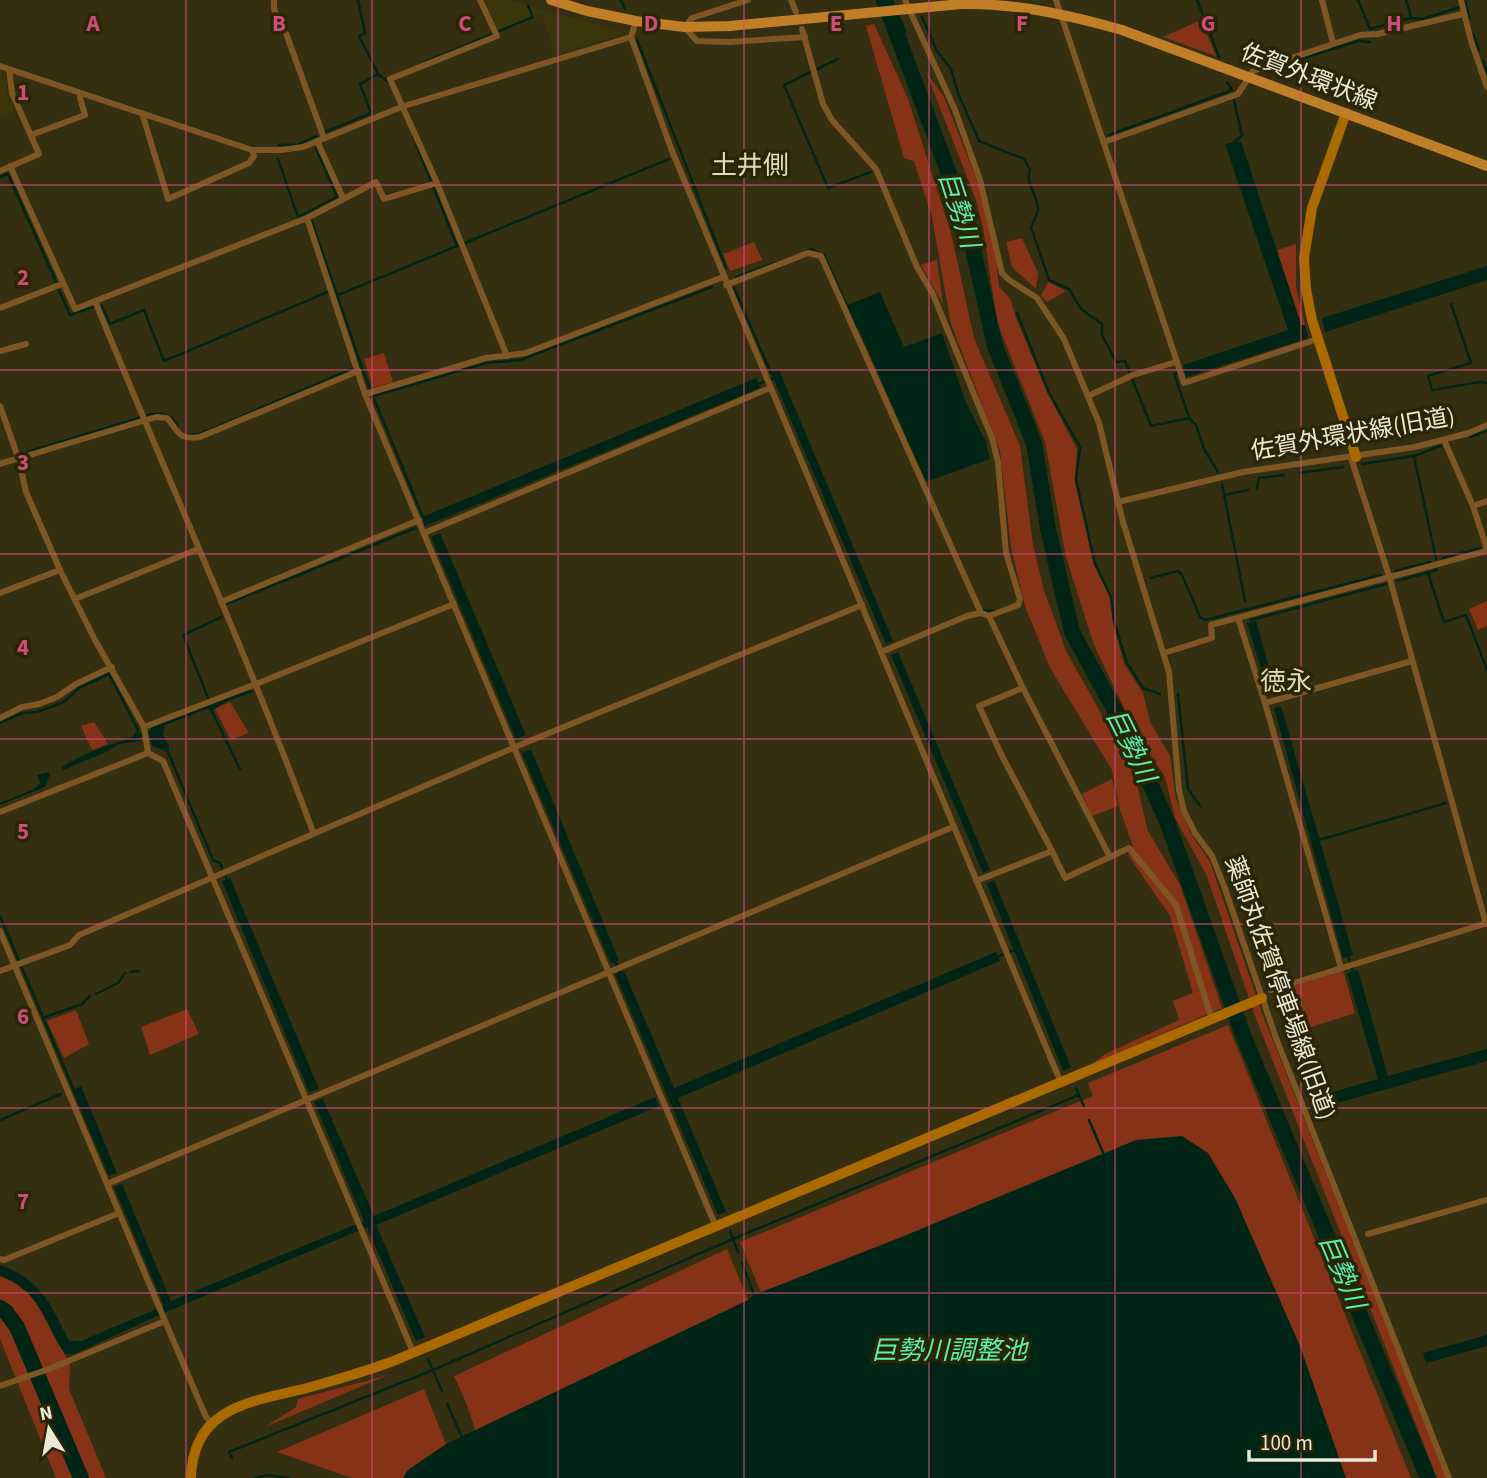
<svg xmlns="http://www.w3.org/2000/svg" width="1487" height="1478" viewBox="0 0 1487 1478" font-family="'Source Sans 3','Noto Sans JP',sans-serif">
	<rect width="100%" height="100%" fill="#342f10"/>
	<g fill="#3b350c">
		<polygon points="484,0 509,0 626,33 556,54 542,14 498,31"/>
		<polygon points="0,70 5,72 7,94 15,111 0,118"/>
	</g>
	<g fill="#863216">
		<polygon points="1201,20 1216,56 1163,37"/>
		<polygon points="874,24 908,99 951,233 974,338 1020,446 1033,545 1044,590 1066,651 1134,772 1148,831 1180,885 1222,1008 1092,1064 1105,1054 1179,1020 1173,1001 1193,993 1170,916 1128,855 1133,846 1120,810 1112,770 1050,668 1025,606 1011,547 1000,451 951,324 932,217 914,161 904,158 866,26"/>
		<polygon points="926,72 944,97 982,193 996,256 999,287 1010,298 1016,318 1048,394 1077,449 1075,480 1094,565 1111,597 1113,622 1124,664 1143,693 1150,722 1170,756 1176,799 1191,834 1210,862 1262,1013 1447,1478 1437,1478 1255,1016 1206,874 1175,818 1165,777 1135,731 1094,645 1066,557 1045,442 997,322 983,228 976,200"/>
		<polygon points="1022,238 1038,273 1036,289 1012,267 1006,242"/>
		<polygon points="754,242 762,260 730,271 723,254"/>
		<polygon points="1296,244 1296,287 1305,325 1302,326 1277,250"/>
		<polygon points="937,260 943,304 921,265"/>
		<polygon points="1048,282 1066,291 1047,302 1041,296"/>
		<polygon points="384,353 393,382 373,388 364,359"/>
		<polygon points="1487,601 1487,626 1478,630 1469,609"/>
		<polygon points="230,702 249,733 231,740 215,709"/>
		<polygon points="94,722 108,744 92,750 81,726"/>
		<polygon points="1112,779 1118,806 1092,816 1082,794"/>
		<polygon points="1343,970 1355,1013 1293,1033 1277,992"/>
		<polygon points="187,1009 199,1034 150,1055 141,1027"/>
		<polygon points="76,1010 89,1044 64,1058 47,1021"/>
		<path d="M1228,1025L1411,1478H1328L481,1457C476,1427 467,1403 454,1376L727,1249L748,1300L778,1333L740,1242L1093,1096L1088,1083Z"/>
		<polygon points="0,1276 13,1281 35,1299 46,1317 70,1364 69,1389 106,1478 85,1478 20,1322 0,1301"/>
		<polygon points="0,1315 12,1327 74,1478 56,1478 0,1339"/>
		<polygon points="388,1375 265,1427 296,1407 298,1399"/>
		<polygon points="424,1389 446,1444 467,1468 470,1478 352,1478 277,1452"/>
	</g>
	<g fill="#002517">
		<polygon points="876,0 893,0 907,32 904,35 890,38"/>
		<polygon points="1241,141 1301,325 1305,325 1308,338 1186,377 1183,365 1288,330 1225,144"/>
		<polygon points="1487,266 1487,280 1325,332 1322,318"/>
		<polygon points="880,292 904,347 942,333 966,403 985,440 990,459 926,482 848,305"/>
		<polygon points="779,370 893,641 886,644 771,373"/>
		<polygon points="756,378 760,388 425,526 422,517"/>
		<polygon points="440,533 526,735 516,739 431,537"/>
		<polygon points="1256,621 1276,692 1269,695 1247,623"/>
		<polygon points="898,652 990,870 983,873 891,655"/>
		<path d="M250,689L254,692L225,702L211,711L207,709L165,725L163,734L169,746L168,752L152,746L149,734L141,737V741L120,744L104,753L63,770L62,767C83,753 109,745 133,737L137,730L140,733L149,731L153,726Z"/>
		<polygon points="1281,706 1353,955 1343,958 1274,708"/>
		<polygon points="531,749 619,960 611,964 522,753"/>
		<polygon points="48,772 50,775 45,787 0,805 0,803 34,789 40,783 37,775"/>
		<polygon points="230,878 319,1089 309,1092 222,881"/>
		<polygon points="994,880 1071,1067 1063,1071 987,884"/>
		<polygon points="996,952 1000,961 678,1098 726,1212 718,1215 615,974 624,971 674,1088"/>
		<polygon points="1358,970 1388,1076 1487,1049 1487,1061 1323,1107 1319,1096 1378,1079 1347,973"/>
		<polygon points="73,1086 75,1089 81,1086 117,1173 109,1176 71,1087"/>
		<path d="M655,1097L659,1106L376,1225L425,1337L416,1341L367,1227L157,1316L74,1354H65C43,1322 41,1291 0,1276V1265C41,1279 51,1305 69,1341H81L164,1306L114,1187L122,1184L171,1301L364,1221L314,1102L323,1099L374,1216Z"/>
		<polygon points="1182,1136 1208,1153 1235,1198 1300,1346 1346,1478 403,1478 408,1470 446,1444 748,1300 754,1295 904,1236 1136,1140"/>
		<polygon points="1487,1335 1487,1346 1426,1363 1423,1353"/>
	</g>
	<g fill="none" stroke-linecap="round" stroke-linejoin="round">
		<g stroke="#002517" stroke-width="2.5">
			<polyline points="358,0 365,33 359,36 378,74 388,82"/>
			<polyline points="621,0 625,9"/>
			<polyline points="1197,0 1219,57"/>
			<polyline points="1358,0 1370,29 1411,18 1423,19 1466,5"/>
			<polyline points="1406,0 1411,17"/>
			<polyline points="1465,0 1469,18"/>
			<path d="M922,17L937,51L951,69L958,93L979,141L1024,159L1030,170C1025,186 1038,195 1038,210C1037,215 1033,222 1031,227L1049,280L1069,289L1081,309L1102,324V335L1116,362L1125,361L1151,426L1189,418L1196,425L1204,449L1218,472"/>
			<polyline points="1473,34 1479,50"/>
			<polyline points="637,40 726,268"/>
			<polyline points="838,59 784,85 828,188 871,172"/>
			<polyline points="1483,61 1487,72"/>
			<polyline points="425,62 533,17 528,6"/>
			<polyline points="1272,68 1358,41 1370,42"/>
			<polyline points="325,132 371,113 360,84 378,74"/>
			<polyline points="1109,135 1232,90 1227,82"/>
			<polyline points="413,136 457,246"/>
			<polyline points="1234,142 1242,136 1234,100"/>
			<polyline points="279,145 297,145 317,136"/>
			<polyline points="278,159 298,217 337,197 316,148"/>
			<polyline points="0,177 8,174 56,282"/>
			<polyline points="309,213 361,365"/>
			<polyline points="808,250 811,249 824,255 857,328"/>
			<polyline points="736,277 775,263"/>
			<polyline points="734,288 771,373"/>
			<polyline points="59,290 70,315 93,307"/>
			<polyline points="338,295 669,159"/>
			<polyline points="1451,304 1471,363 1428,376 1432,390 1480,382 1487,383"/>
			<polyline points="101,305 110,324 144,310 164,361 328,292"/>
			<polyline points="1017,313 1049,393 1080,447 1076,480 1095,564 1111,597 1114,622 1127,663 1143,688 1160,694"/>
			<polyline points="1188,370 1174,374 1189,417"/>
			<polyline points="756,385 776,377"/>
			<polyline points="373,396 423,517"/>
			<polyline points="374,396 486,363 520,360 712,287"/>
			<polyline points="189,435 200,434 361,365 371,391"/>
			<polyline points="1470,437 1487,431"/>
			<path d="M27,452L152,414C165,413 173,415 178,428"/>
			<polyline points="1414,456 1436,559"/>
			<polyline points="1362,464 1414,456 1441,446"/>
			<polyline points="1300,473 1343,467"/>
			<polyline points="1222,484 1245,601"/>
			<polyline points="1257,488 1259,478 1284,475"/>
			<polyline points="1225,495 1248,490"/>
			<polyline points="1443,558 1480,548"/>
			<polyline points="1395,571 1430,562"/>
			<polyline points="1428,573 1444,622 1466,615 1487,670"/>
			<polyline points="1151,578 1178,571 1182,575 1200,617 1205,620 1381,575"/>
			<polyline points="1397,581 1437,570"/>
			<polyline points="226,604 416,528"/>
			<polyline points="981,610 995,611"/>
			<polyline points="1251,620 1386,584"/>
			<polyline points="1178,694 1188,789 1200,806"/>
			<polyline points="208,698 183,635 222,617"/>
			<polyline points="211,709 240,769"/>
			<polyline points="0,723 23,713 37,712 64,702 79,688 109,674 138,730"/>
			<polyline points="168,752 213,860 220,863 227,880"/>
			<polyline points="1319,840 1446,803"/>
			<polyline points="0,916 73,1088"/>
			<polyline points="1348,955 1353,972"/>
			<polyline points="997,957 1017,949"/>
			<polyline points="614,959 621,975"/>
			<polyline points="130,972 139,971"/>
			<polyline points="96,994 118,983 125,973"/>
			<polyline points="43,1018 82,1004 90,996"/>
			<polyline points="1079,1095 1084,1106"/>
			<polyline points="0,1120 61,1094"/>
			<polyline points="1089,1120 1104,1155"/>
			<polyline points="730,1231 738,1252"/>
			<polyline points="742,1263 754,1295"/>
			<polyline points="428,1359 442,1391"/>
			<polyline points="447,1404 462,1437"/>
			<polyline points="232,1458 229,1452 433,1370 733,1239 1079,1095 1076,1088"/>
			<polyline points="255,1478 268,1475 289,1478"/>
		</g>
		<g stroke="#002517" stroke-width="16">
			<polyline points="884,0 967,222 995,346 1034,443 1048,529 1072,632 1130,738 1168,824 1243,1035 1428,1478"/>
			<polyline points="0,1308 6,1312 17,1327 81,1478"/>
		</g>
		<g stroke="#7e5624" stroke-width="6">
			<polyline points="274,0 274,9 287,36 324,138"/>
			<polyline points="480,0 497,36 390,79 437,183 507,356"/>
			<polyline points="748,0 692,18 684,27 697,41 729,42 805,37"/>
			<polyline points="791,0 796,12"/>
			<polyline points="905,0 955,110 980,180 1002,273 1009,280 1037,298 1064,339 1099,423 1123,522 1169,672 1179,790 1184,811 1195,833 1212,856 1224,886 1276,1038 1449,1478"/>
			<polyline points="1056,0 1184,383 1318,339"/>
			<polyline points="1322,0 1333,43"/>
			<polyline points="1461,0 1471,41 1487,87"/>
			<polyline points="636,21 631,37 672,151 1061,1083"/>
			<polyline points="802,29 823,104 832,120 876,169 917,267 932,292 992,438 998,462 1006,553 1020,599 1018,605 989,616"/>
			<polyline points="0,66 252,150 281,150 303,147 404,106 631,37"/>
			<polyline points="142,113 168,199 249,163 254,156 252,150"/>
			<polyline points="31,135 85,115 80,98 81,93"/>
			<polyline points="317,141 343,198"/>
			<polyline points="1104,142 1238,94 1253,71 1360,35 1378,34 1463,14"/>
			<polyline points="10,166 75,309 307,218 376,182 384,199 437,183"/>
			<polyline points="0,171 39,154 12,93 9,69"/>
			<polyline points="307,218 365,394 716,1227"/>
			<polyline points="726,285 808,253 821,256 981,613"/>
			<path d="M95,301C167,478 247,653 313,832"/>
			<polyline points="0,308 62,284"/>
			<polyline points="0,351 26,344"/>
			<polyline points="365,394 486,358 526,353 723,277"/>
			<polyline points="1088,396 1133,375 1176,362"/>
			<polyline points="0,406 19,460 26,492 60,570 95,640 144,727 148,753"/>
			<polyline points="1444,440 1473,506 1487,549"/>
			<polyline points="1351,458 1389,576 1486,924"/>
			<path d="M0,464L156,417L167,418C180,433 178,440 200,437L358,371"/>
			<polyline points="1118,502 1243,472 1415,447 1469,433 1487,425"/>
			<polyline points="1473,506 1487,501"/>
			<polyline points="424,533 770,388"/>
			<polyline points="0,593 60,570"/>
			<polyline points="75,599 198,549"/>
			<polyline points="221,602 419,520"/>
			<polyline points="1238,618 1265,703 1341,968"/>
			<polyline points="881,652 967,616 981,613 989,616 1023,688 1110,857"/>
			<polyline points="1164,653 1212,638 1211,625 1487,551"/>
			<polyline points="1023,688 979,706 1001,754 1052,851"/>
			<polyline points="1265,703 1412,661"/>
			<polyline points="0,718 22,707 39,704 57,697 76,684 112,667"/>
			<polyline points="144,727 256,684 454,604"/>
			<polyline points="148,753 163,761 413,1352"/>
			<polyline points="0,812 148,753"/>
			<polyline points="976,881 1052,851 1065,878 1129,848 1176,905 1212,1020"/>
			<polyline points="0,931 165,1321 49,1369 0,1386"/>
			<polyline points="0,971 70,945 79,935 515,747 862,605"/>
			<polyline points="1271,990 1487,923"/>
			<polyline points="107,1184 953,827"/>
			<polyline points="1368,1234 1487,1200"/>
			<polyline points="0,1259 4,1260 119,1213"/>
			<polyline points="165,1321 206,1417 212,1423"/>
		</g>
		<g stroke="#aa6a00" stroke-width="10">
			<polyline points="1346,113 1312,208 1304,258 1306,289 1312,320 1356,457"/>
			<path d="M191,1478C193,1406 252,1402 307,1388C336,1380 363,1372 391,1362L1262,998"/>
		</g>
		<path stroke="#c07f27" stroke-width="10" d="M551,0L587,11L636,21L684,27L730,26L961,4C1016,3 1069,15 1122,30L1487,166"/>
	</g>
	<path fill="none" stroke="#cc4c7a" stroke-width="2" stroke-opacity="0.55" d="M186,0V1478M372,0V1478M558,0V1478M744,0V1478M929,0V1478M1115,0V1478M1301,0V1478M0,185H1487M0,370H1487M0,554H1487M0,739H1487M0,924H1487M0,1108H1487M0,1293H1487"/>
	<g text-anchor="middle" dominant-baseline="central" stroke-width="7" stroke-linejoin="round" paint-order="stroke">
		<g font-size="24" fill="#ebe8d6" stroke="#2a2505">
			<text transform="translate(1309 77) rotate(21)">佐賀外環状線</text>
			<text transform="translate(1353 434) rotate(-10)">佐賀外環状線(旧道)</text>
			<text transform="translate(1280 988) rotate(70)">薬師丸佐賀停車場線(旧道)</text>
		</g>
		<g font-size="26" fill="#e1dbb7" stroke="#2a2505">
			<text x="750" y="165">土井側</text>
			<text x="1286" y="681">徳永</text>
		</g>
		<g font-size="26" font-style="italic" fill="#58f0b2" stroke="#2a2505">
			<text transform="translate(959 210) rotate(72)">巨勢川</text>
			<text transform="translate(1131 746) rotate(64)">巨勢川</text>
			<text transform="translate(1342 1272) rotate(67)">巨勢川</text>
			<text x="949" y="1350">巨勢川調整池</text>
		</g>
	</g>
	<g font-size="23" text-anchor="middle" font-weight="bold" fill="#cc4c7a" stroke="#2a2505" stroke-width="7" stroke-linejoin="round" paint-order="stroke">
		<text x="93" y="31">A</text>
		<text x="279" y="31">B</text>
		<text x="465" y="31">C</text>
		<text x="651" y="31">D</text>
		<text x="836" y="31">E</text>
		<text x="1022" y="31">F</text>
		<text x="1208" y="31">G</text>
		<text x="1394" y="31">H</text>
		<text x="23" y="100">1</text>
		<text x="23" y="285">2</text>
		<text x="23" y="470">3</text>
		<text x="23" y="655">4</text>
		<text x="23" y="839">5</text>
		<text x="23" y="1024">6</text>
		<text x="23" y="1209">7</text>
	</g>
	<g transform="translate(49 1429) rotate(349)" stroke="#2a2505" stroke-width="5" paint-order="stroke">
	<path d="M0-5L12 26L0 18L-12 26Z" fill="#ebe8d6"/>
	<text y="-10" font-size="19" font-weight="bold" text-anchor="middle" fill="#ebe8d6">N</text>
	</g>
	<path d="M1249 1450v10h126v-10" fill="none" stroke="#ebe8d6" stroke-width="3.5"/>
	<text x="1260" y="1450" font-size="21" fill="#ebe8d6" stroke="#2a2505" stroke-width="5" paint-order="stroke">100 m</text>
</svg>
